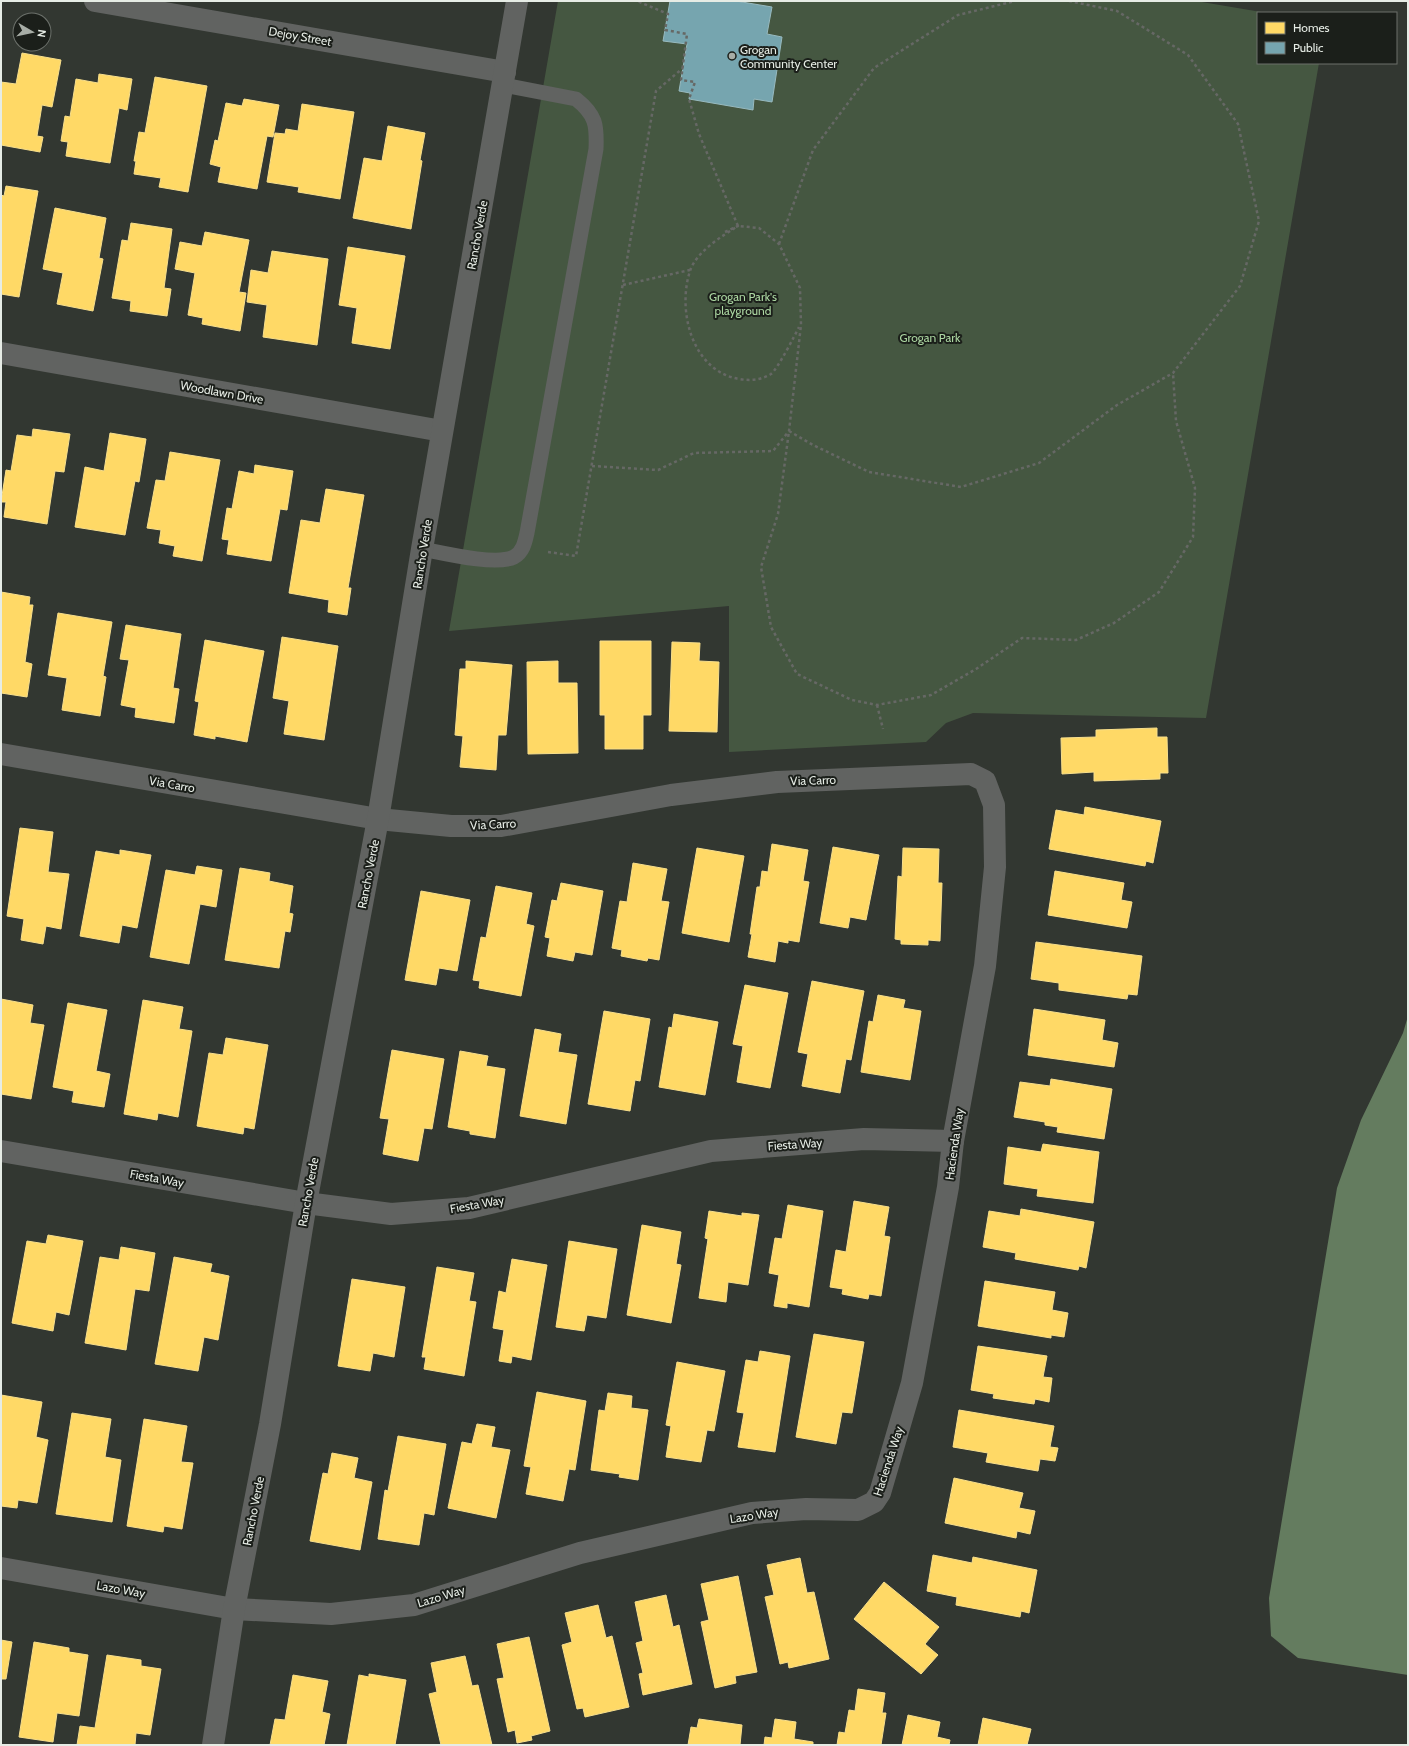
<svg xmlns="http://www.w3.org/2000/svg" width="1409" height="1746" viewBox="0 0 1409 1746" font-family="Cabin,sans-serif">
	<rect width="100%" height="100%" fill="#323731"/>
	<polygon fill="#455741" points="558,1 1196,1 1267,13 1258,13 1258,63 1319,63 1206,718 973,713 946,723 926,742 729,752 729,606 449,631"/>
	<polygon fill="#647c5f" points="1408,1016 1408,1675 1298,1658 1271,1636 1269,1598 1337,1188 1361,1120 1403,1033"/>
	<g fill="#ffd966" stroke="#f8df8c">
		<polygon points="22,53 61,60 52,107 42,105 37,136 43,137 40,152 1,145 1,82 16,84"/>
		<polygon points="99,74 132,79 127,110 119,108 110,163 66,156 68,142 61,141 65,116 70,117 76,79 98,83"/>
		<polygon points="155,77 207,86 188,192 159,187 161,178 134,174 136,161 134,161 139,132 145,133"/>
		<polygon points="244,99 279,105 273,137 267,136 257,189 218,182 221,167 210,164 215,140 218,141 226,103 242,106"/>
		<polygon points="302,104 354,112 340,199 298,192 299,187 267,182 275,133 285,134 286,129 298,131"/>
		<polygon points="388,126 425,133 420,160 422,161 411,229 353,218 364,158 382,161"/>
		<polygon points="6,186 38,191 19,297 1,294 1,195 4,196"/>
		<polygon points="55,208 106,218 99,258 103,259 93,311 57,304 63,273 43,269"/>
		<polygon points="131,223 172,229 164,288 171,289 167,316 130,311 131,301 112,298 122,240 128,241"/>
		<polygon points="205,232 249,240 239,292 246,293 240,331 202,324 203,318 188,315 195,273 175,269 180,242 202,246"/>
		<polygon points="348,247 405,256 390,349 352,343 357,308 339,305"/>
		<polygon points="272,251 328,259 317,345 263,337 267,305 247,302 251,270 268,273"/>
		<polygon points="33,429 70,434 64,472 55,471 47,524 4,517 6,502 1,502 6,470 11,471 17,435 32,437"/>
		<polygon points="110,433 146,439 139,482 135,481 125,535 75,527 85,467 104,471"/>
		<polygon points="170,452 220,460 202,561 173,556 175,546 159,543 161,530 147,528 156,480 165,481"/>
		<polygon points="255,465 293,471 287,510 280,509 271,561 227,554 229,540 222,539 227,508 232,509 239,471 254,474"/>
		<polygon points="326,489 364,495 348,588 351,588 347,615 328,612 329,600 289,593 301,520 320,523"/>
		<polygon points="1,592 30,597 29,605 33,605 25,662 32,664 27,697 1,693"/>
		<polygon points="58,613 112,622 103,676 106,677 100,716 62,710 67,678 48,675"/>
		<polygon points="126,625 181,634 173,688 179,689 174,723 135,717 136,708 121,705 129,660 120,659"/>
		<polygon points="282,637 338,646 324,740 284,734 289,701 273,698"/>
		<polygon points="205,640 264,651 247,742 215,736 215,739 194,735 199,702 195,701"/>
		<polygon points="600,641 651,641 651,715 643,715 643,749 605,749 605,715 600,715"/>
		<polygon points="672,642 700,643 699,661 719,662 717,732 669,731"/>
		<polygon points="466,661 512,665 506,735 498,735 496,770 460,767 463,736 455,735 460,669 466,669"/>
		<polygon points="558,661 558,683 577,683 578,753 528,754 527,662"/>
		<polygon points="1157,728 1157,737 1167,737 1168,773 1160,773 1160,779 1094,781 1094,772 1062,774 1061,738 1096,737 1096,730"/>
		<polygon points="1085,807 1161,821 1153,863 1146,861 1145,866 1049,849 1056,810 1084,815"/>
		<polygon points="20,828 53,832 48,872 69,874 61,929 46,926 43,944 21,940 24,919 7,916"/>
		<polygon points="772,844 808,850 803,881 809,882 799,942 788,940 788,943 778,941 775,962 748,957 752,934 750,934 757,887 760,887 762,871 768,872"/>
		<polygon points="833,847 879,855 866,920 850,917 848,928 820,923"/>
		<polygon points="697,848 744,856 729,942 682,933"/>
		<polygon points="903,848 939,849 938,883 942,883 940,941 928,940 928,945 901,944 901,940 895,939 898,876 902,877"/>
		<polygon points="120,850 151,855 137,928 122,925 119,943 80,936 96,851 120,855"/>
		<polygon points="633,863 667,869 661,901 669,902 659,960 648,958 647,961 621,956 622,950 612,948 620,901 627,902"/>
		<polygon points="197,866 222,870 216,907 200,904 189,964 150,957 166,870 195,875"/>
		<polygon points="240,868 270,873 269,881 293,886 289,913 293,914 290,932 285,931 279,968 225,960"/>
		<polygon points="1055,871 1124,883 1121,900 1132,902 1127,928 1048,915"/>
		<polygon points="561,883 603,891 592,955 575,952 573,961 547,956 550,938 545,937 552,900 557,901"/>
		<polygon points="496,886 532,893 526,924 534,926 521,996 479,988 480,981 473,980 481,937 486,938"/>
		<polygon points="421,891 470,900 457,971 439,968 436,985 405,980"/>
		<polygon points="1036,942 1142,956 1137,995 1128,994 1127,999 1059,990 1059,983 1031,979"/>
		<polygon points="812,981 864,991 851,1060 846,1059 840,1093 802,1086 808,1054 798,1052"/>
		<polygon points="745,985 788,993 770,1088 737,1082 743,1046 733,1044"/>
		<polygon points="878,995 905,1000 903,1008 921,1011 910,1080 861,1072 869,1021 873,1022"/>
		<polygon points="1,999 33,1005 30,1023 44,1025 31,1099 1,1094"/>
		<polygon points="143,1000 183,1007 179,1029 192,1031 178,1117 158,1113 157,1120 124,1114"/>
		<polygon points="68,1003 107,1010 96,1071 110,1074 104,1107 72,1102 74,1091 53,1087"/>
		<polygon points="1034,1009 1105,1020 1102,1040 1118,1043 1114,1067 1028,1055"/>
		<polygon points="604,1011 650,1019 640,1081 635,1080 630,1111 588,1104"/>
		<polygon points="674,1014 718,1022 705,1095 659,1087 669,1027 672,1028"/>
		<polygon points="535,1029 561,1034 558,1052 577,1055 566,1124 520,1116"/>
		<polygon points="226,1038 268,1045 254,1129 244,1127 243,1134 197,1126 209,1053 223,1055"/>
		<polygon points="392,1050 444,1059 432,1129 424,1128 418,1161 383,1154 389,1119 380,1118"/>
		<polygon points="460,1051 488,1056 486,1066 505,1069 495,1138 470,1134 470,1131 448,1127"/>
		<polygon points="1051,1079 1112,1089 1104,1139 1057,1132 1058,1127 1045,1125 1045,1122 1014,1117 1020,1082 1050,1086"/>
		<polygon points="1043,1144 1099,1152 1093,1203 1037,1196 1038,1189 1004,1184 1008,1147 1041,1152"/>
		<polygon points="854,1201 889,1207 884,1236 890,1237 881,1296 869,1294 868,1299 842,1294 843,1289 830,1287 836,1250 846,1252"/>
		<polygon points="788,1205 823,1211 809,1307 787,1303 787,1308 774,1306 779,1275 769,1273 775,1238 782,1239"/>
		<polygon points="1021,1209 1094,1222 1086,1268 1079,1266 1078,1270 1015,1259 1016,1253 983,1247 989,1211 1020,1216"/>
		<polygon points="709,1211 742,1216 742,1213 759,1215 748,1285 728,1282 726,1302 699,1298 708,1239 705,1238"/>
		<polygon points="642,1225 681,1232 676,1264 681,1265 671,1323 627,1315"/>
		<polygon points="48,1235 83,1241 69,1315 56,1312 53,1331 12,1323 27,1241 46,1244"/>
		<polygon points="569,1241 617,1249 606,1318 587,1315 584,1331 556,1327"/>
		<polygon points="121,1247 155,1253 149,1291 135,1289 126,1350 85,1343 100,1257 119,1260"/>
		<polygon points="174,1257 212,1264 210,1272 229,1276 218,1340 204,1337 198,1371 155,1364"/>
		<polygon points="512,1259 547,1265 531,1360 512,1356 511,1363 499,1361 504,1330 493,1328 499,1291 506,1293"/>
		<polygon points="437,1267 474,1273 469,1301 476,1302 464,1376 424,1369 426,1357 422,1357"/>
		<polygon points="352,1279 405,1287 394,1357 373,1353 370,1371 338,1366"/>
		<polygon points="985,1281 1055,1292 1052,1310 1068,1313 1064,1337 1051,1335 1051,1338 978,1326"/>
		<polygon points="814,1334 864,1342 852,1413 842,1412 836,1444 796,1437"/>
		<polygon points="978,1346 1047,1356 1043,1377 1052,1378 1049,1402 1035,1399 1034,1404 993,1398 994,1394 971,1390"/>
		<polygon points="760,1351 790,1356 775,1452 738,1447 744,1413 737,1412 746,1360 758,1362"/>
		<polygon points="677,1362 725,1371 714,1431 707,1430 701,1462 666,1457 671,1426 666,1425"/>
		<polygon points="537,1392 586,1401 575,1470 569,1469 563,1501 526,1494 531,1467 524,1466"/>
		<polygon points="608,1393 632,1396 631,1408 648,1410 638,1480 619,1477 620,1474 591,1470 599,1410 605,1411"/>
		<polygon points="1,1395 42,1402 36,1437 48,1440 37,1503 18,1500 17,1508 1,1506"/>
		<polygon points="959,1410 1054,1426 1050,1447 1058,1448 1055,1461 1040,1459 1038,1471 986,1462 988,1453 953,1447"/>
		<polygon points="72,1413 111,1419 105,1457 121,1460 112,1522 56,1514"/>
		<polygon points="144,1419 187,1426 181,1462 193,1463 182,1529 164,1526 163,1532 127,1526"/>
		<polygon points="477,1424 495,1427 491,1447 510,1450 496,1518 448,1508 462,1442 472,1444"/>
		<polygon points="398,1436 446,1444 434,1515 424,1513 419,1545 378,1539 385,1490 388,1491"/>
		<polygon points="332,1453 358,1458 354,1478 372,1482 360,1550 310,1541 323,1473 328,1474"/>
		<polygon points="954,1478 1023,1493 1019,1508 1035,1511 1030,1534 1017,1531 1016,1538 945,1523"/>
		<polygon points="933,1555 972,1563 973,1557 1037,1570 1029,1613 1021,1611 1020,1617 956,1605 957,1597 927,1591"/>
		<polygon points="800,1558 807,1593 814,1592 829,1659 789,1668 788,1662 780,1664 765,1597 774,1595 767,1565"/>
		<polygon points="738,1576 757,1672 735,1676 736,1683 715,1688 701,1622 709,1620 701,1584"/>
		<polygon points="884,1582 939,1627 925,1644 938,1655 921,1674 854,1619"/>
		<polygon points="666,1595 673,1627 679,1625 692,1684 643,1695 639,1674 643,1673 636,1643 643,1641 635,1602"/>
		<polygon points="598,1605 606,1638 612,1636 629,1707 585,1717 583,1708 577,1709 562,1645 572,1642 565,1613"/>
		<polygon points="529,1637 550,1731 531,1736 532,1740 517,1743 515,1730 508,1732 497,1679 504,1678 497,1644"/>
		<polygon points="1,1640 12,1642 6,1679 1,1679"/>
		<polygon points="34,1642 69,1648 69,1652 88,1655 79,1716 57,1713 53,1742 19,1737"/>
		<polygon points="107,1655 141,1660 141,1666 161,1669 150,1735 136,1733 135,1745 77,1745 80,1726 95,1728"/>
		<polygon points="465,1656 472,1686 478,1685 492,1745 441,1745 429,1694 437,1692 431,1663"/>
		<polygon points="369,1674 406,1680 395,1745 347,1745 359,1675 369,1677"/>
		<polygon points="293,1675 328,1681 322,1712 330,1714 324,1745 270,1745 275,1719 285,1720"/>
		<polygon points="858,1689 885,1693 882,1713 886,1713 881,1745 837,1745 839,1732 845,1733 849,1710 855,1711"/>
		<polygon points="908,1715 940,1722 937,1737 950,1740 949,1745 902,1745"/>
		<polygon points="983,1718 1031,1729 1027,1745 978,1745"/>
		<polygon points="699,1719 742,1725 740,1745 688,1745 691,1727 697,1728"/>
		<polygon points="775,1719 796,1722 794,1739 813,1742 813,1745 764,1745 765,1737 772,1738"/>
	</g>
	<polygon fill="#76a5af" stroke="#98babf" points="670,1 736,1 772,7 767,34 782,37 772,102 754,99 753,110 689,99 690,93 679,91 687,44 663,41"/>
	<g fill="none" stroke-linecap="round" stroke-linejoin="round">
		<g stroke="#666865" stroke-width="2.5" stroke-dasharray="3 3" stroke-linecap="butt">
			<polyline points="1069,1 1117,11 1188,55 1238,124 1259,221 1240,286 1173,373 1117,405 1039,463 961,487 869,472 813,445 789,431 778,514 761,567 771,627 797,674 852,700 877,705 931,695 976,669 1022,638 1076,640 1114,623 1159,592 1193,537 1195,488 1176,421 1173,373"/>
			<path d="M725,232L738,226C722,236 696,252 690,271C677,311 692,371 739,379C751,381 761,380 771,374C777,370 795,335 799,327"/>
			<polyline points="779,244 813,150 874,68 958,15 1015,1"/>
			<polyline points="623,285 690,270"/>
			<polyline points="592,466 658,470 694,453 773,451 789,431 801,325 800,288 779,244 759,228 738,226 699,134 689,99 695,82 681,80 687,34 665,30 668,14 637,1"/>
			<polyline points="548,552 576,556 656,91 683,68"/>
			<polyline points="877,705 883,729"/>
		</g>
		<path stroke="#616361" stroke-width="15" d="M422,549C443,553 496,566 514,557C523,552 525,542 527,533L596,149C597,125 596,115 576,99L503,85"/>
		<g stroke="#616361" stroke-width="22">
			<polyline points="95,1 505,72"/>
			<polyline points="1,353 442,431"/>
			<polyline points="1,754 378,819 451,826 501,826 671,795 777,782 971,774 985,781 994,805 995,867 985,966 953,1141 948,1187 912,1383 880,1493 874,1502 858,1510 806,1509 752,1513 580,1553 414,1605 331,1614 234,1609 1,1568"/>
			<polyline points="1,1151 306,1203 391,1214 469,1208 711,1151 864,1139 953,1141"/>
			<polyline points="213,1745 234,1609 270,1424 306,1203 378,819 422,549 517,1"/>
		</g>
	</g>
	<circle fill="#a7ada6" stroke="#1b1f1a" stroke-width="1.5" cx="732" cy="56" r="4"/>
	<g text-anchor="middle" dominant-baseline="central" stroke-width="4" stroke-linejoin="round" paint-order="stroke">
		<g font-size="12" fill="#e6ece5" stroke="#1b1f1a">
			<text transform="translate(300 36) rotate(10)">Dejoy Street</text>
			<text transform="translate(477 235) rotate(-80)">Rancho Verde</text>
			<text transform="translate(222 392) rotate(10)">Woodlawn Drive</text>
			<text transform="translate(422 554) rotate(-81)">Rancho Verde</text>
			<text transform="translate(813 780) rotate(-2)">Via Carro</text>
			<text transform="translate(172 784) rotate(10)">Via Carro</text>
			<text transform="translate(493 824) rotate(-3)">Via Carro</text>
			<text transform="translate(368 874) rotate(-79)">Rancho Verde</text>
			<text transform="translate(795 1144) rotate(-4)">Fiesta Way</text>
			<text transform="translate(954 1144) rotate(-82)">Hacienda Way</text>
			<text transform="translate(157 1178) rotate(10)">Fiesta Way</text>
			<text transform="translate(308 1192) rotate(-80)">Rancho Verde</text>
			<text transform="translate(477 1204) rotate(-10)">Fiesta Way</text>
			<text transform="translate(888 1461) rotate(-72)">Hacienda Way</text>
			<text transform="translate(253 1511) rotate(-79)">Rancho Verde</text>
			<text transform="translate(754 1515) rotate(-9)">Lazo Way</text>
			<text transform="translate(121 1589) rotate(10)">Lazo Way</text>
			<text transform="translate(441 1596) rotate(-17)">Lazo Way</text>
		</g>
		<g font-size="12" fill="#e6ece5" stroke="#1b1f1a" text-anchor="start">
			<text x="740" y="49">Grogan<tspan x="740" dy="14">Community Center</tspan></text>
		</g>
		<g font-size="12" fill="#acd7a2" stroke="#1b1f1a">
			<text x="743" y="296">Grogan Park's<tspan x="743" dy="14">playground</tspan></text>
			<text x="930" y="337">Grogan Park</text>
		</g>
	</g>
	<rect width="1409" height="1746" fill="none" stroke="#e6ece5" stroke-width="4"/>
	<rect x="1257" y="12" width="140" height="52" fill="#1b1f1a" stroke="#6c716b"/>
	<rect x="1265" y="22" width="20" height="12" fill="#ffd966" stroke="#6c716b"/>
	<text x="1293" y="32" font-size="12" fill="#e6ece5">Homes</text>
	<rect x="1265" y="42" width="20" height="12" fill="#76a5af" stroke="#6c716b"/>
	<text x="1293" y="52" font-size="12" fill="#e6ece5">Public</text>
	<g transform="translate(32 32) rotate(99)"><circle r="19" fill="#1b1f1a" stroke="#6c716b"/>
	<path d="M0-3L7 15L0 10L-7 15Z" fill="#a7ada6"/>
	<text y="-6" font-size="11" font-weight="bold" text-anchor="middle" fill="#e6ece5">N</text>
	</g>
</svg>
